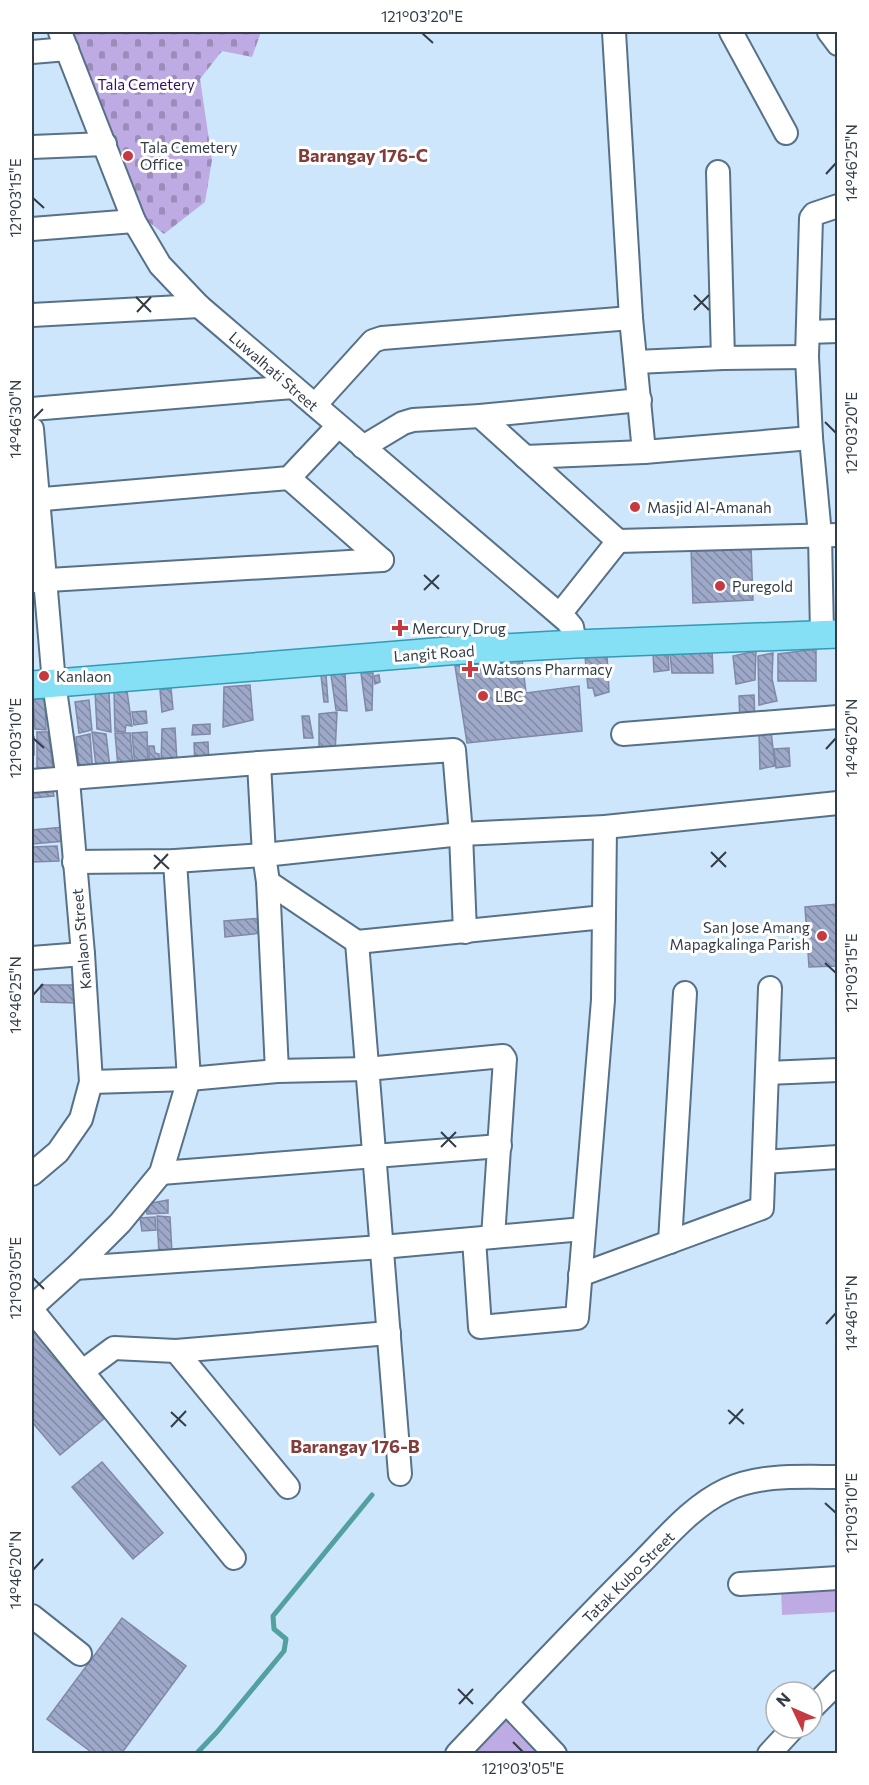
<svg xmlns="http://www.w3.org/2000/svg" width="869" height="1785" viewBox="0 0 869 1785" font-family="Commissioner,sans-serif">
	<defs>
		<pattern id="cemetery-stones" width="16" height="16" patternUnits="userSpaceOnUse" patternTransform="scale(1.5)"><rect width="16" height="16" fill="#beabe3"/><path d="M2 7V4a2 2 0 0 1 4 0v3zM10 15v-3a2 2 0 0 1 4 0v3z" fill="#9b8cba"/></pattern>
		<pattern id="building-back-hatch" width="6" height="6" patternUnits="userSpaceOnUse" patternTransform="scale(1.5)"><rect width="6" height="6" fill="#9ea8c8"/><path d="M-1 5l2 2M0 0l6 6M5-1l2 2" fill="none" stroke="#818aa4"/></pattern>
	</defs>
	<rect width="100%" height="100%" fill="#cee6fb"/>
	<g fill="#beabe3">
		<polygon points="837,1584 837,1612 782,1615 781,1587"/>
		<polygon points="509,1713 548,1754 470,1754"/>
	</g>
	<polygon fill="url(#cemetery-stones)" points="70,32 275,32 261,32 252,57 222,51 200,79 212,160 205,202 164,234 140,215"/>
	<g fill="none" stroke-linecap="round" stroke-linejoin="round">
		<polyline stroke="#53a0a0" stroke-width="5" points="196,1754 217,1732 284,1651 286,1639 274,1629 273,1616 372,1495"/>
	</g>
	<g fill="url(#building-back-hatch)" stroke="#7f88a7" stroke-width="1.5">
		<polygon points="751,545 753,600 693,603 691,548"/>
		<polygon points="816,649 816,681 778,681 778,654"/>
		<polygon points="712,650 713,673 672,673 670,654"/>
		<polygon points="756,651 755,680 736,684 733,656"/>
		<polygon points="668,652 669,670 654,672 653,654"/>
		<polygon points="773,653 772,679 777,701 759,705 758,656"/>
		<polygon points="607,655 609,692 595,696 593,688 588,688 585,656"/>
		<polygon points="522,659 526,693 579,686 582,731 467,743 455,666"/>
		<polygon points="345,673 347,711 336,710 331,675"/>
		<polygon points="361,673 373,673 372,710 366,711"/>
		<polygon points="321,675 326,675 328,702 324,702"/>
		<polygon points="379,675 380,682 375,684 374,676"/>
		<polygon points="250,685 253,720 223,727 224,687"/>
		<polygon points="171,688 173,709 162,712 160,690"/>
		<polygon points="127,691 132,726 126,725 125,732 115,731 114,692"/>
		<polygon points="95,692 109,693 111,732 97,729"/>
		<polygon points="754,695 755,722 740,723 739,696"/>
		<polygon points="45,698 46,730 35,729 33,699"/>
		<polygon points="89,700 92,730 79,733 75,702"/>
		<polygon points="146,711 147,723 134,725 132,712"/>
		<polygon points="337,712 335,754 319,755 319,714"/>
		<polygon points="302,716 309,716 313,738 304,738"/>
		<polygon points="210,724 210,734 192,735 193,725"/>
		<polygon points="175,728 177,762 161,763 162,729"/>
		<polygon points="771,731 775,766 760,769 759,732"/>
		<polygon points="37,732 48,732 54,774 37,775"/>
		<polygon points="92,732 106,734 111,776 97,775"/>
		<polygon points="147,732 148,764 135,768 132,733"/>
		<polygon points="115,733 130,733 133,766 118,767"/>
		<polygon points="90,734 93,774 80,777 76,737"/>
		<polygon points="34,737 34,755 32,755 32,738"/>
		<polygon points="208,742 209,766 195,767 194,743"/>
		<polygon points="149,746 154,746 155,753 159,754 159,763 149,763"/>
		<polygon points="789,748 790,766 776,768 774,749"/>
		<polygon points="32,786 52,787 54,796 32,798"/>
		<polygon points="64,827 65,841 32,844 32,830"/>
		<polygon points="57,846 59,861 32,862 32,847"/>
		<polygon points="838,904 838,966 809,967 805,907"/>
		<polygon points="262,918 262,933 225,937 224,921"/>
		<polygon points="41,985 77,985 77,1003 41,1002"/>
		<polygon points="168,1200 168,1213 147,1214 146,1204"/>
		<polygon points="157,1216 170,1217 172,1253 159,1255"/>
		<polygon points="155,1217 156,1230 142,1231 140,1218"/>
		<polygon points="32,1316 112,1412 60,1455 32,1422"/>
		<polygon points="102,1462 163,1533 133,1559 72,1487"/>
		<polygon points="122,1618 186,1666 121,1754 94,1754 47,1719"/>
	</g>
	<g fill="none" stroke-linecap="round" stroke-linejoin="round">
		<defs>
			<g id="minor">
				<polyline points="60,32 134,221 160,265 199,306 567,621 572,627 575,644"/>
				<polyline points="614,32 631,318 644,452"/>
				<polyline points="731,32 786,133"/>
				<polyline points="829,32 838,44"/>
				<polyline points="32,52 67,49"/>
				<polyline points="32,147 105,144"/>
				<polyline points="718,172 723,358"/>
				<polyline points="32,229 134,221"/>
				<polyline points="32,315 199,306"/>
				<polyline points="808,332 838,331"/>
				<polyline points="636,362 723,358 807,357"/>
				<polyline points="315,405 373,341 382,338 631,318"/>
				<polyline points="32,409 293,387"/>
				<polyline points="480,416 618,541 838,535"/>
				<polyline points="32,429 54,683 68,780 83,954 91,1082 81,1119 58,1152 32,1174"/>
				<polyline points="363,447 403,423 413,420 480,416 640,400"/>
				<polyline points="525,457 644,452 811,438"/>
				<polyline points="289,478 382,560"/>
				<polyline points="32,500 289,478 338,426"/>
				<polyline points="32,581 382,560"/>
				<polyline points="560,614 618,541"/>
				<polyline points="822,634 820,535 811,438 807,357 811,218 814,214 838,206"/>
				<polyline points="623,734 838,717"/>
				<polyline points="259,763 264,855 268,882 277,1071"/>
				<polyline points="32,781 259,763 454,750 461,834 465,932"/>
				<polyline points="74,862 175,861 264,855 461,834 605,827 838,803"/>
				<polyline points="268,882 357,942 604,917"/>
				<polyline points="357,942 400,1474"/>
				<polyline points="32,958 83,954"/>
				<polyline points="767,1073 838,1070"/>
				<polyline points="91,1082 189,1079 277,1071 367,1069 503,1056 505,1059 493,1237"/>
				<polyline points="764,1162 838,1157"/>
				<polyline points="161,1173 500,1146"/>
				<polyline points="474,1239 480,1327 577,1318 603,1000 605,827"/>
				<polyline points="670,1242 685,993"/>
				<polyline points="75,1268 382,1247 583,1229"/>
				<polyline points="580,1275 762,1208 770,988"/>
				<polyline points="32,1307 75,1268 120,1223 161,1173 189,1079 175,861"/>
				<polyline points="32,1310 234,1558"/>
				<polyline points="176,1351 288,1487"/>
				<polyline points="83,1371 114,1348 176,1351 389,1333"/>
				<polyline points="740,1584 838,1578"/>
				<polyline points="32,1616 80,1654"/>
				<polyline points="506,1702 555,1754"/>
				<polyline points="812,1708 838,1682"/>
				<path d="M457,1754C518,1690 578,1625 640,1564C666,1538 692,1506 726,1490C760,1474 800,1477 838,1477"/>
				<polyline points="769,1754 793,1728"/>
			</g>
			<polyline id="major" points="32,685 448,651 575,644 838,634"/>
		</defs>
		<use href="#minor" stroke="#577188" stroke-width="26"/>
		<use href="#major" stroke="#3399b4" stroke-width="30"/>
		<use href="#minor" stroke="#fff" stroke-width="22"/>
		<use href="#major" stroke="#85e0f5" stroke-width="27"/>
	</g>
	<path fill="none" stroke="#323d48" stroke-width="2" d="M422,33L433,43M826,174L836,163M33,198L44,208M694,295L709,310M136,297L151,312M694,310L709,295M137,312L151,297M33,419L43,409M825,422L836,433M424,575L439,589M424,590L439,575M33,738L44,748M826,749L836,738M711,852L726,867M154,855L169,869M711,867L726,852M154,869L168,854M825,963L836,973M33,995L43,984M441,1132L456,1147M441,1147L456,1132M33,1278L44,1289M826,1324L836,1313M728,1410L744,1424M171,1412L186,1426M729,1424L743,1409M171,1427L186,1411M825,1503L836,1513M33,1570L43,1559M458,1689L473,1704M459,1704L473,1689M513,1742L523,1752"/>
	<g fill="#c83840" stroke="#fff" stroke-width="2">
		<circle cx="128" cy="156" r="6"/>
		<circle cx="635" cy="507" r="6"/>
		<circle cx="720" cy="586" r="6"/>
		<path d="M397 619h6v6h6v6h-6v6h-6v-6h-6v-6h6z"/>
		<path d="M467 660h6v6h6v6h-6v6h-6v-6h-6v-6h6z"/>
		<circle cx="44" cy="676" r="6"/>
		<circle cx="483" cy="696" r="6"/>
		<circle cx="822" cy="936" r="6"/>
	</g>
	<g text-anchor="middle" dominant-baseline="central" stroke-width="6" stroke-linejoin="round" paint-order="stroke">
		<g font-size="15" fill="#36105f" stroke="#fff">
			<text x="146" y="84">Tala Cemetery</text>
		</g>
		<g font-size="15" fill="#323d48" stroke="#fff" text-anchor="start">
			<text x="140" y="147">Tala Cemetery<tspan x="140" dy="17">Office</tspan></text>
			<text x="647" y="507">Masjid Al-Amanah</text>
			<text x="732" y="586">Puregold</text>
			<text x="412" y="628">Mercury Drug</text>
			<text x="482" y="669">Watsons Pharmacy</text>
			<text x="56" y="676">Kanlaon</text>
			<text x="495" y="696">LBC</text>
			<text x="810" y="927" text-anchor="end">San Jose Amang<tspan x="810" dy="17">Mapagkalinga Parish</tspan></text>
		</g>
		<g font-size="15" fill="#323d48" stroke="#fff">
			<text transform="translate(274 371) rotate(41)">Luwalhati Street</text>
			<text transform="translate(434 653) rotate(-4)">Langit Road</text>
			<text transform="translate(81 939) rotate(-95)">Kanlaon Street</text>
			<text transform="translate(628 1577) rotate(-45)">Tatak Kubo Street</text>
		</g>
		<g font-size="18" font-weight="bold" fill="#843c3b" stroke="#fff">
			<text x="363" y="155">Barangay 176-C</text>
			<text x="355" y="1446">Barangay 176-B</text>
		</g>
	</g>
	<rect width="869" height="1785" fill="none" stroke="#ffffff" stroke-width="66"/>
	<g transform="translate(794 1710) rotate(314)"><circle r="28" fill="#ffffff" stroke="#adb1b6" stroke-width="1.5"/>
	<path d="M0-4.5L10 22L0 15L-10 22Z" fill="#c83840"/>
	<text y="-9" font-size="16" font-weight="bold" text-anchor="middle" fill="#323d48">N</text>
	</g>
	<rect x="33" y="33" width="803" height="1719" fill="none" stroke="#323d48" stroke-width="2"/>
	<g font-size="15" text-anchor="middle" fill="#323d48">
		<text x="422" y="22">121°03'20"E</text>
		<text transform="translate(852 163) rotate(-90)" y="5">14°46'25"N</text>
		<text transform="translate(16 198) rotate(-90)" y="5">121°03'15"E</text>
		<text transform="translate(16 419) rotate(-90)" y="5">14°46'30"N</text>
		<text transform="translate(852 433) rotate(-90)" y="5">121°03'20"E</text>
		<text transform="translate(16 738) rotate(-90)" y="5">121°03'10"E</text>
		<text transform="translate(852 738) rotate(-90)" y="5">14°46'20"N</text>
		<text transform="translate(852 973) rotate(-90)" y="5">121°03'15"E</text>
		<text transform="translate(16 995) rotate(-90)" y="5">14°46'25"N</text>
		<text transform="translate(16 1278) rotate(-90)" y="5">121°03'05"E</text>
		<text transform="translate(852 1313) rotate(-90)" y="5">14°46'15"N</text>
		<text transform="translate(852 1513) rotate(-90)" y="5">121°03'10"E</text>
		<text transform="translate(16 1570) rotate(-90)" y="5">14°46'20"N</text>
		<text x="523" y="1774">121°03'05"E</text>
	</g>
</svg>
